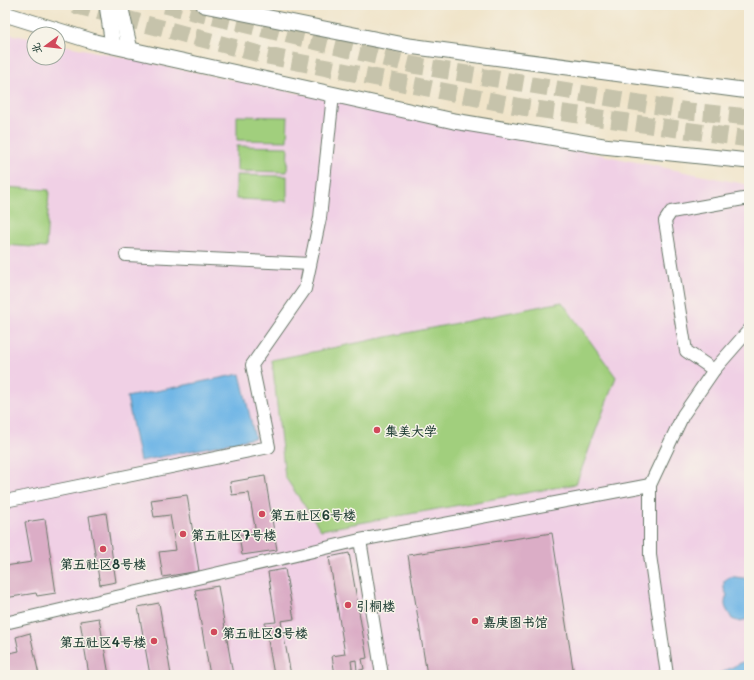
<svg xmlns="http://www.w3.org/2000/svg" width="754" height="680" viewBox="0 0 754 680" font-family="Mali,'LXGW WenKai TC',sans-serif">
	<rect width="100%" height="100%" fill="#f7f3e8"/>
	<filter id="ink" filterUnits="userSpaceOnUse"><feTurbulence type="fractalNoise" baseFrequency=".025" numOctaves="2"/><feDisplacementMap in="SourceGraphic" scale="8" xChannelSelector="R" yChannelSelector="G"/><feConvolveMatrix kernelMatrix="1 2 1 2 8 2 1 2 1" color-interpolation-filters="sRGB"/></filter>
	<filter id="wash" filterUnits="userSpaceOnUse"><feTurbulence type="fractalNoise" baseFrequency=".012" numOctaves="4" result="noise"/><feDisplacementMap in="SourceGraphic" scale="16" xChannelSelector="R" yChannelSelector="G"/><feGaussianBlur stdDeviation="0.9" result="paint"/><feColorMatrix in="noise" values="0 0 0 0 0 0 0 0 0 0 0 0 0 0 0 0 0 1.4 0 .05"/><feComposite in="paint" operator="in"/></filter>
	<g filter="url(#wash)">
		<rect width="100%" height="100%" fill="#f0e4c9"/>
		<polygon fill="#f0d0e5" points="5,33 34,39 34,58 58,58 58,44 749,185 749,675 5,675"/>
		<g fill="#a1cf7d" stroke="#608658">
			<polygon points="237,116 288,117 287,141 237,140"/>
			<polygon points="237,146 288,147 287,172 237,171"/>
			<polygon points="236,175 287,176 287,201 236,199"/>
			<polygon points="5,187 49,190 46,248 5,245"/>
			<polygon points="562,302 616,377 576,484 321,530 285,477 272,360"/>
		</g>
		<g fill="#6fb6e6" stroke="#477a8d">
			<polygon points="240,374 255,438 140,461 127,397"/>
			<path d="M729,577C736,576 742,579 749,578V618L740,622L732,619C727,609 722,607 727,595L724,589V581Z"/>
			<polygon points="749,659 749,675 716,675"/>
		</g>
		<g id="blocks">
			<g fill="#dbadc6">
				<polygon points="265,476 277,550 242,555 239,535 256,533 249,493 232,495 230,482"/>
				<polygon points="187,495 199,571 163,577 159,552 176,550 170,515 154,517 151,500"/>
				<polygon points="106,513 116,582 100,585 89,516"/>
				<polygon points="45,519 56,593 37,596 36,593 5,598 5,566 32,562 25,522"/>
				<polygon points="552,533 574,675 427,675 408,555"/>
				<polygon points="349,553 367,658 362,659 364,669 357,671 356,660 351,661 353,675 335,675 332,656 345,654 329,557"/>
				<polygon points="285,569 294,619 281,621 291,675 274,675 265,623 276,622 268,572"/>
				<polygon points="218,586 233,675 210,675 195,590"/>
				<polygon points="159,603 171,675 150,675 138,607"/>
				<polygon points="99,618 109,675 89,675 80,621"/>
				<polygon points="30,633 39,675 5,675 5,654 19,651 16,637"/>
			</g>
		</g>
	</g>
	<g filter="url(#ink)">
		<use href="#blocks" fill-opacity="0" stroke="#687768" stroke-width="1"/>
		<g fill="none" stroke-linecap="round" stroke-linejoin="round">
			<g stroke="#c6c3ab" stroke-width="17" stroke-dasharray="17 8" stroke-linecap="butt">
				<polyline points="74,5 263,55 522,107 749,139"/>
				<polyline points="165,5 413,65 688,111 749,117"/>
			</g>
			<defs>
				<g id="minor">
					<polyline points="126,255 310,264"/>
					<polyline points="714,370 686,351 665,221 671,212 749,198"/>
					<polyline points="5,501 269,447 252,365 305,289 320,218 333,95"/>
					<polyline points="360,540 382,675"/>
					<polyline points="5,623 360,540 650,485"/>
					<polyline points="667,675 650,555 650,485 683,415 714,370 749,330"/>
				</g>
				<g id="major">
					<polyline points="107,5 113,45"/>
					<polyline points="120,5 130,50"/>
					<polyline points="204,5 409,46 749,91"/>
					<polyline points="5,14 95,42 454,121 603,146 749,161"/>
				</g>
			</defs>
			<use href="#minor" stroke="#687768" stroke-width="14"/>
			<use href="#major" stroke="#687768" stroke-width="17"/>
			<use href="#minor" stroke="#fff" stroke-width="12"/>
			<use href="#major" stroke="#fff" stroke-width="15"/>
		</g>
	</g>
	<g fill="#d1495b" stroke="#f7f3e8" stroke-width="1.5">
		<circle cx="377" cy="430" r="4"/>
		<circle cx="262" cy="514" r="4"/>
		<circle cx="183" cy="534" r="4"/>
		<circle cx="103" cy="549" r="4"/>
		<circle cx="348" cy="605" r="4"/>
		<circle cx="475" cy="621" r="4"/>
		<circle cx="214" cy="632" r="4"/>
		<circle cx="154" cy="641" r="4"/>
	</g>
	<g text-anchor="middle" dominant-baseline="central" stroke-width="3" stroke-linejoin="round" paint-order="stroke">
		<g font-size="13" font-weight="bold" fill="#1f3d34" stroke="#f7f3e8" text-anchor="start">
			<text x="385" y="430">集美大学</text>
			<text x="270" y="514">第五社区6号楼</text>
			<text x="191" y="534">第五社区7号楼</text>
			<text x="103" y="563" text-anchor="middle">第五社区8号楼</text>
			<text x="356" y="605">引桐楼</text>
			<text x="483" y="621">嘉庚图书馆</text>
			<text x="222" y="632">第五社区3号楼</text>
			<text x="146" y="641" text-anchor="end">第五社区4号楼</text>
		</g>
	</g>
	<rect width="754" height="680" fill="none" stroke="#f7f3e8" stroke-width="20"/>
	<g transform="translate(46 46) rotate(255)"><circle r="19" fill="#f7f3e8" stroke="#a1aaa0"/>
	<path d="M0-3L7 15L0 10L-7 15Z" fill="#d1495b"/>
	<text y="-6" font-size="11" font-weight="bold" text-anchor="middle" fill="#1f3d34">北</text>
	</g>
</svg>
